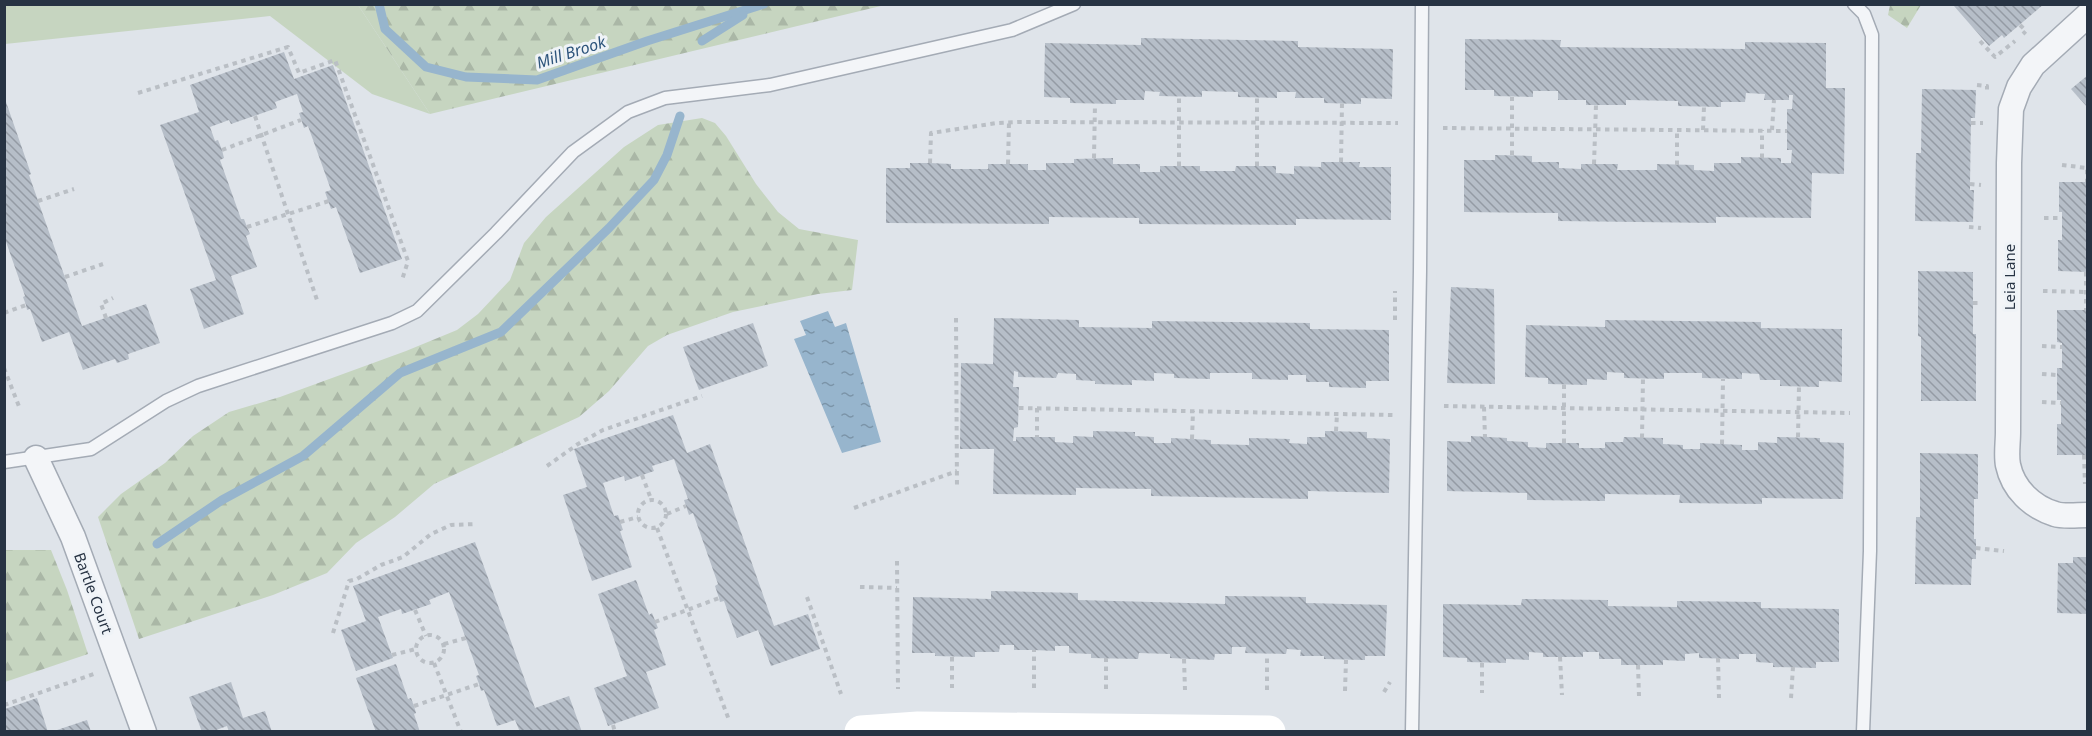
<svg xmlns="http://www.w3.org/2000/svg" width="2092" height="736" viewBox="0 0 2092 736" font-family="'Noto Sans',sans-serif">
	<defs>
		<pattern id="forest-firs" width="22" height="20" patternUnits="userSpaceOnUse" patternTransform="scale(1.5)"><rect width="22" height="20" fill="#c6d5c0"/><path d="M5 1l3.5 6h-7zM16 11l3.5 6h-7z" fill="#aab7a6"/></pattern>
		<pattern id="water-ripples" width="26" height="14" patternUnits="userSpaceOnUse" patternTransform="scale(1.5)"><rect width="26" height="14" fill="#97b5cd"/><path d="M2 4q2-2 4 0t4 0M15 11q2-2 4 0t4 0" fill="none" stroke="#7b94a8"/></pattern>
		<pattern id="building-back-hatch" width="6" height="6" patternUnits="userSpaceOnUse" patternTransform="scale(1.5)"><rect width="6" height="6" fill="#b6bec8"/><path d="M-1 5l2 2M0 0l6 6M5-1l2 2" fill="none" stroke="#949ba4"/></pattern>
	</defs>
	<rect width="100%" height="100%" fill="#dfe4ea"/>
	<polygon fill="#c6d5c0" points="5,5 358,5 430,114 372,94 270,16 5,44"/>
	<g fill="url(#forest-firs)">
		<polygon points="358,5 885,5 430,114"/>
		<polygon points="1890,5 1890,4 1921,5 1907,28 1888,15"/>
		<polygon points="702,118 715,123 726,136 756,184 778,212 799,229 858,240 852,290 818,294 733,312 667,335 648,346 609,391 579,417 434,484 395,517 356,543 327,573 273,595 139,639 98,517 121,494 165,463 193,436 229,412 280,397 406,351 457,330 478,314 510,280 524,243 546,217 624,147 658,125"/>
		<polygon points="5,550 51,550 67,590 88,654 5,682"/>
	</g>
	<polygon fill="url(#water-ripples)" points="828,311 835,327 846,323 881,442 842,453 794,339 806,335 800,321"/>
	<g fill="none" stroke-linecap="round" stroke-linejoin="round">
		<g stroke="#97b5cd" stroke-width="9">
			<polyline points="379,4 385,29 426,67 466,77 537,80 647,41 764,4"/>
			<polyline points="702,41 743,15"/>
			<polyline points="157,544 222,500 303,456 400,373 501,332 609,228 654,180 667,155 680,116"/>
		</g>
	</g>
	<g fill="url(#building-back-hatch)">
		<polygon points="1956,4 2044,4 2004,38 2002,35 1989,46 1954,6"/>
		<polygon points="1141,38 1298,41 1298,47 1393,49 1392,99 1361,98 1361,104 1324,103 1324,98 1295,98 1296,92 1277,92 1277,98 1238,97 1238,92 1202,91 1202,97 1159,96 1160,92 1145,91 1144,100 1116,100 1116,104 1070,103 1070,98 1044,97 1045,43 1141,45"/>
		<polygon points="1465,39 1561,40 1560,47 1745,49 1745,42 1826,43 1826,88 1845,88 1844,174 1812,173 1811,218 1716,217 1716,223 1558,221 1558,213 1464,212 1464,160 1495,160 1495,155 1532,156 1532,162 1559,162 1559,168 1581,169 1581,164 1618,164 1617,170 1657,170 1657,164 1694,165 1694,170 1714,171 1714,163 1741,163 1741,157 1781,158 1781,163 1791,163 1792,150 1787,150 1787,109 1792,109 1793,95 1789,95 1789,100 1764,100 1765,94 1746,93 1745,102 1721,102 1721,107 1678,106 1678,101 1626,100 1626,105 1586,105 1586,100 1558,100 1558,91 1533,91 1533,97 1494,96 1494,90 1465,90"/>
		<polygon points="284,52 294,79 333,65 402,259 360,273 336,207 331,209 325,192 331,190 308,126 304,128 299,113 303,112 297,94 275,102 277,108 231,124 229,120 210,127 215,141 218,140 222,150 224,158 220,160 241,219 244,219 247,227 250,234 246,236 257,267 231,276 244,314 204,329 190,289 216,280 160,125 199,112 190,85"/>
		<polygon points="2088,75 2088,108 2071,89"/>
		<polygon points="1922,89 1976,90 1975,118 1971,118 1970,184 1970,190 1974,190 1973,222 1915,221 1916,153 1921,153"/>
		<polygon points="5,99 31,174 29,175 82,326 146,304 160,343 128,354 129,359 117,363 115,359 83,370 69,332 42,342 30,309 27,310 26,305 23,297 25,296 4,236"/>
		<polygon points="1113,158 1113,164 1140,164 1140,172 1160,172 1160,166 1200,166 1200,171 1235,171 1236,166 1276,166 1276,173 1294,174 1294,166 1321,167 1321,162 1360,162 1359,167 1391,167 1391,220 1296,219 1296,225 1139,224 1139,218 1049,217 1049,224 886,223 886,168 910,168 910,163 930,163 951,164 951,169 988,169 988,164 1028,164 1028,170 1046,170 1046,163 1074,163 1074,159"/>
		<polygon points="2059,182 2088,182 2088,272 2058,271 2058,240 2062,240 2062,212 2059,212"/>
		<polygon points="1918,271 1973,272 1973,334 1976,334 1976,401 1921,401 1921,337 1918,336"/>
		<polygon points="1451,287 1494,289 1495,384 1447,383"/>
		<polygon points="2057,310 2088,310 2088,455 2057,455 2057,424 2061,424 2061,400 2057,400 2057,368 2062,368 2062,343 2057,342"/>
		<polygon points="994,318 1079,320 1079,327 1152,328 1152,321 1310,323 1310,329 1389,330 1389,381 1366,381 1366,388 1329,387 1329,382 1306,382 1306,375 1288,375 1288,380 1252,379 1252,373 1210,373 1210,379 1174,378 1174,374 1154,373 1154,381 1132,380 1132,385 1095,384 1095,381 1076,380 1076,374 1058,373 1056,378 1018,377 1018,372 1014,371 1013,387 1019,387 1018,427 1014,428 1013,441 1016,441 1016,437 1055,437 1055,442 1073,443 1073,436 1093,437 1093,431 1135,432 1135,436 1154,437 1154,443 1171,443 1171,438 1211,440 1211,444 1249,445 1249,438 1290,439 1289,443 1307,444 1307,437 1325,437 1325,431 1367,432 1367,438 1390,439 1389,493 1308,491 1308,499 1151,496 1151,489 1076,488 1076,495 993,494 994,449 960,449 961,363 993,364"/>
		<polygon points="1605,320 1761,322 1761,328 1842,329 1842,382 1819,381 1819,387 1780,386 1780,380 1760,380 1759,374 1742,373 1742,379 1702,378 1702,373 1664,373 1664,379 1624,378 1624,373 1607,372 1607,380 1587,379 1587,385 1548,384 1548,378 1525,377 1526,325 1605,327"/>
		<polygon points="753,323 768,366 699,390 683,347"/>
		<polygon points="673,415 687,453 710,444 774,626 808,614 820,649 771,666 758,630 737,638 724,601 720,602 719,598 715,586 718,584 693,513 689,515 684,500 688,499 674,459 652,466 654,471 625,481 624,476 603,483 614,516 618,515 623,530 620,531 632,567 592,581 563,495 587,487 574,449"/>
		<polygon points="1471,436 1507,438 1507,441 1528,442 1528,447 1546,448 1546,443 1579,443 1579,448 1605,448 1605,442 1623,442 1624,437 1663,438 1663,444 1683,445 1683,449 1700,449 1700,443 1742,445 1742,450 1758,450 1758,442 1777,443 1777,437 1820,438 1820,442 1844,443 1843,499 1762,498 1762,504 1679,503 1680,495 1605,494 1605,501 1527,500 1527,493 1447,491 1447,441 1471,442"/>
		<polygon points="1920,453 1978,454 1978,499 1974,499 1974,539 1976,539 1976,559 1972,559 1971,585 1915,584 1916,517 1920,517"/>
		<polygon points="475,542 535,708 569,696 582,732 520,732 515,720 497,726 484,690 481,691 479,684 476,676 479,675 449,592 429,600 431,604 402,614 401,609 378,617 393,658 356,671 341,630 366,621 353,586"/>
		<polygon points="2073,557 2088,557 2088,614 2057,613 2058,563 2073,563"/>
		<polygon points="636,580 649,615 652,613 658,628 654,630 666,665 646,672 659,708 608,726 594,688 627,676 598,594"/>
		<polygon points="991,591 1078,593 1078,600 1225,604 1225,596 1306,597 1306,603 1387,605 1385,656 1365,656 1365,660 1324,659 1324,656 1300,656 1301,650 1287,649 1286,654 1245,653 1246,647 1232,647 1232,654 1215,654 1214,660 1170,658 1170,654 1139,653 1138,659 1091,658 1091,654 1069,653 1069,646 1055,646 1055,651 1034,650 1014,650 1014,645 1000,645 999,652 975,652 975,657 935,656 935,653 912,653 913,597 991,599"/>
		<polygon points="1522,599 1608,600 1608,606 1677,607 1677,601 1761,602 1761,608 1839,609 1839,662 1816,662 1816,668 1773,667 1773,663 1756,662 1756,654 1739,654 1739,659 1699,658 1699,653 1685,654 1685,661 1663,660 1663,665 1621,665 1621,659 1599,659 1599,652 1583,652 1583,657 1543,657 1543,653 1529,652 1529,660 1506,659 1506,663 1467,662 1467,658 1443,657 1443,604 1521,605"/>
		<polygon points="396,664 408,699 411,698 414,706 416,713 414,714 420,732 376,732 356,678"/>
		<polygon points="231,682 243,718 265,711 272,732 229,732 227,726 211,732 202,732 189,697"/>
		<polygon points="37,698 48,732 5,732 5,709"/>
		<polygon points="87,720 91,732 54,732 54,731"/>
	</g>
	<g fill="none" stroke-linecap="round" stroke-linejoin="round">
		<defs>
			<g id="lane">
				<polyline points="1854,4 1864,14 1872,35 1870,551 1863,732"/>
				<polyline points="4,462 91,449 166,401 198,386 392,323 417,311 496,233 573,152 628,112 665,98 770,85 1012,30 1074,4"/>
				<polyline points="1412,732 1420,271 1422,4"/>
			</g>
			<g id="street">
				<path d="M2088,15L2033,65L2019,87L2011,109L2009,163L2008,432C2008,443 2006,455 2008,465C2013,489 2032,507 2055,514C2064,517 2077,515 2088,515"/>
				<polyline points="36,458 73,537 144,732"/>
			</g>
		</defs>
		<use href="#lane" stroke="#a4abb5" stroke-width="15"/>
		<use href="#street" stroke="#a4abb5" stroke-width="27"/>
		<g stroke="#babfc5" stroke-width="4" stroke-dasharray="4.5 4.5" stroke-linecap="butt">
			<polyline points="2020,25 2026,31 2023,34"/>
			<polyline points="1980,41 1995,57 2015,41"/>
			<polyline points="1977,85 1987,86 1987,90"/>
			<polyline points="138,93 288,47 299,73 335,60 408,261 402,280"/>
			<polyline points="255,116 318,303"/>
			<polyline points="1971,123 1983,123"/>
			<polyline points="1443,128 1787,131"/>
			<polyline points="1703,130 1704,107"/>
			<polyline points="1772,130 1774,100"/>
			<polyline points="222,150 301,120"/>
			<polyline points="1512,155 1512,97"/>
			<polyline points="1094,158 1095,104"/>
			<polyline points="1762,158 1762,130"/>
			<polyline points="1341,162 1342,103"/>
			<polyline points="930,163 931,133 997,123 1020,122 1398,123"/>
			<polyline points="1008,164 1009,122"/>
			<polyline points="1594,164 1596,105"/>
			<polyline points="1677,165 1677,130"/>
			<polyline points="2062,165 2087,168 2087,182"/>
			<polyline points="1179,166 1179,96"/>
			<polyline points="1257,166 1257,97"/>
			<polyline points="1970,184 1981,185"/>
			<polyline points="38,201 74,189"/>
			<polyline points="2044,218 2062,218"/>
			<polyline points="247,227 329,201"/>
			<polyline points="1969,227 1981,228"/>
			<polyline points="2086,272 2086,310"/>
			<polyline points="65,277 103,264"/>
			<polyline points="2043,291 2088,292"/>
			<polyline points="1973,303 1981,303"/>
			<polyline points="4,313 26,305"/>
			<polyline points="106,318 101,304 113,298"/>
			<polyline points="956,318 957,488"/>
			<polyline points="1395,320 1395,291"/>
			<polyline points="2042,346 2062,347"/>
			<polyline points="4,368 20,409"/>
			<polyline points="2042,374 2057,375"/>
			<polyline points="2042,402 2061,403"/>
			<polyline points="1444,406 1850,413"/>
			<polyline points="1484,407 1485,437"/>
			<polyline points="1019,408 1394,415"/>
			<polyline points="1037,408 1037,437"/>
			<polyline points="1336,431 1337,414"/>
			<polyline points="1798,437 1799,386"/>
			<polyline points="1642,438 1643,378"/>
			<polyline points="1192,439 1193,411"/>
			<polyline points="1564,443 1564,384"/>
			<polyline points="1722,444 1723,379"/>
			<polyline points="2084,455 2085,484"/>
			<polyline points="547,466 578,444 603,430 702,396"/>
			<polyline points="642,475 651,499"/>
			<circle cx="652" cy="514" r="14"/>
			<polyline points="854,508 957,471"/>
			<polyline points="667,514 686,506"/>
			<polyline points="620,522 638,517"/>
			<polyline points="657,528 729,720"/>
			<polyline points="1976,548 2004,551"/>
			<polyline points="897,561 898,689"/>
			<polyline points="860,587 897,588"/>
			<polyline points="807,597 841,694"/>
			<polyline points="415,610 426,636"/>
			<polyline points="655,622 719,598"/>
			<polyline points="333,633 349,581 357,579 381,565 403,557 431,534 451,525 476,524"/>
			<circle cx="430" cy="649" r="14"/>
			<polyline points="444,644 466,638"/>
			<polyline points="392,655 416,649"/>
			<polyline points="952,657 952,688"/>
			<polyline points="1560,657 1562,695"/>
			<polyline points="1718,658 1719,698"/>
			<polyline points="1184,659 1185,690"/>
			<polyline points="434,663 461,732"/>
			<polyline points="1482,663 1482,693"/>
			<polyline points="1638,665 1639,696"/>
			<polyline points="1034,688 1034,650"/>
			<polyline points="1106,689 1106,658"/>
			<polyline points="1267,690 1267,654"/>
			<polyline points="1345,691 1346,660"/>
			<polyline points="1384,692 1390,682"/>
			<polyline points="1791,698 1793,667"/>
			<polyline points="4,705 94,674"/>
			<polyline points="414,706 479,684"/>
			<polyline points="613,725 615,732"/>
		</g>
		<use href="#lane" stroke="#f3f5f8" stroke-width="12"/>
		<use href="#street" stroke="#f3f5f8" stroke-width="24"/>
		<polyline stroke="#fff" stroke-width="33" points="861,732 918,728 1269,732"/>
	</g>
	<g text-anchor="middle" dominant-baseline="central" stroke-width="6" stroke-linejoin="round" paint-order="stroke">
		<g font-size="15" fill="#273343" stroke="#eff3f7">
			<text transform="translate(2009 277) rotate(-90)">Leia Lane</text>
			<text transform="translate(94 593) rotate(70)">Bartle Court</text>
		</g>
		<g font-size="16" font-style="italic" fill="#2d547b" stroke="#eff3f7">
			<text transform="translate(571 52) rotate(-18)">Mill Brook</text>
		</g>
	</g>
	<rect width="2092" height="736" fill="none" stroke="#273343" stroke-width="12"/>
</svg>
